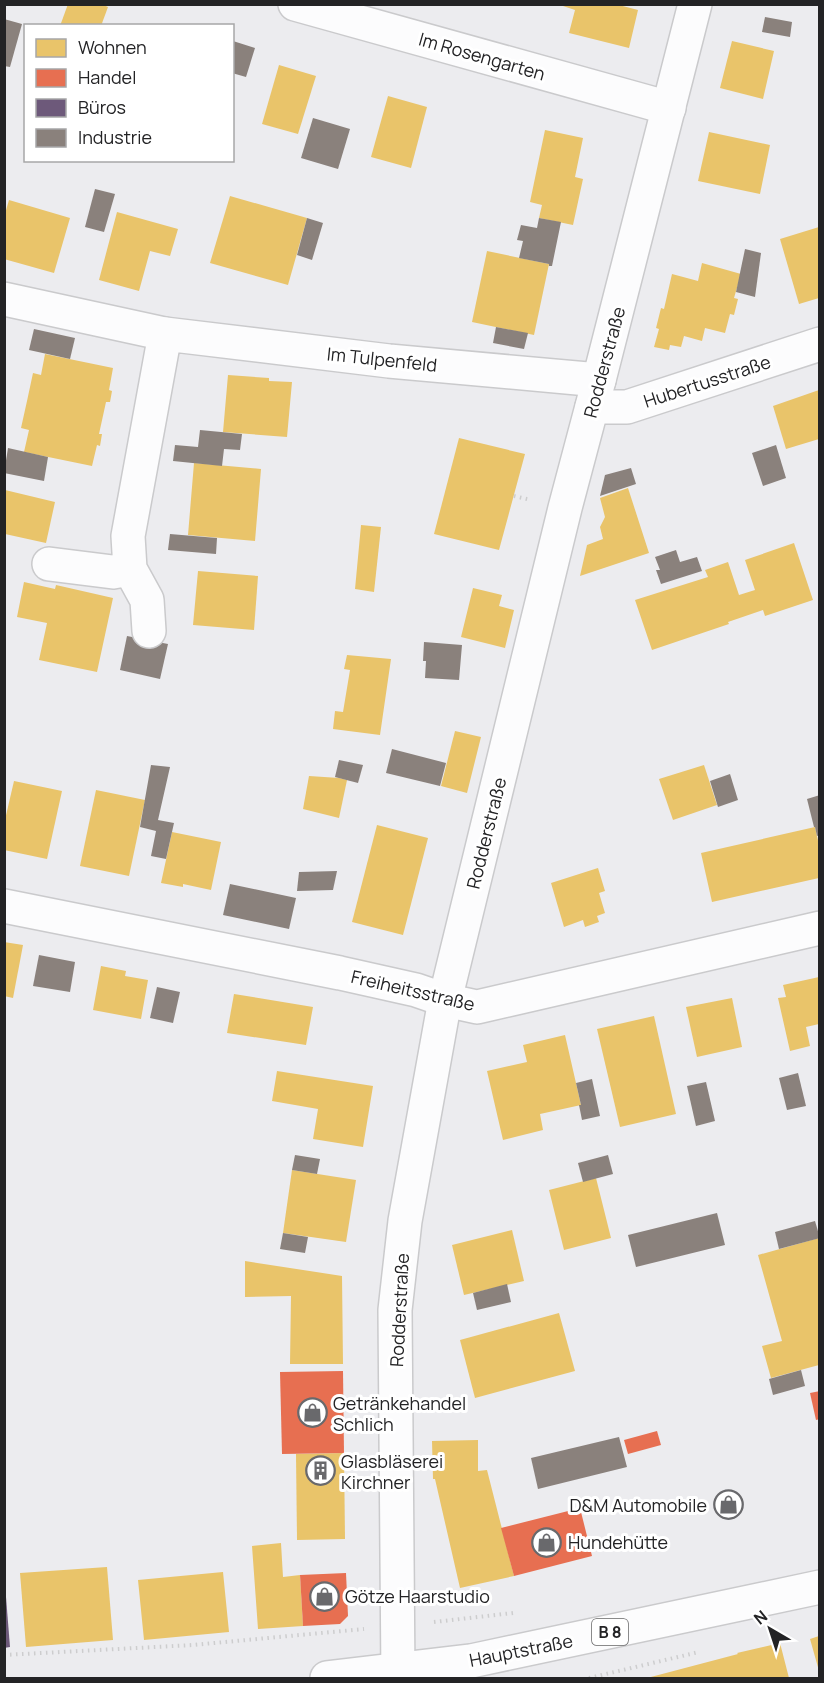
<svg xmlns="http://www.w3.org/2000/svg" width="824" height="1683" viewBox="0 0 824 1683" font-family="Manrope,sans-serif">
	<rect width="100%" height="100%" fill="#ececef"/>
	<g fill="#e9c46a">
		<polygon points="68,4 101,4 108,7 101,26 60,26"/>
		<polygon points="557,4 615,4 638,10 629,48 569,33 575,10"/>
		<polygon points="732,41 774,51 763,99 720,88"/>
		<polygon points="279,65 316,76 298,134 262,124"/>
		<polygon points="388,96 427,107 411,168 371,157"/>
		<polygon points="545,130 583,138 575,177 583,179 573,225 539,218 542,205 530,202"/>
		<polygon points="709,132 770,145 760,194 698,181"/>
		<polygon points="230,196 307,218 288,285 210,263"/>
		<polygon points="9,200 70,218 54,273 4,259 4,217"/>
		<polygon points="117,212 178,229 170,256 150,251 139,291 99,280"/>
		<polygon points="819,227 819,298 799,304 780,239"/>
		<polygon points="487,251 549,264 534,335 472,322"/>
		<polygon points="702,263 741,274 734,298 738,299 734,315 730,314 725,333 705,328 702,341 684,336 681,347 670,345 669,350 654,347 659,329 656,328 661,308 664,309 672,274 698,281"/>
		<polygon points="45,354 113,368 109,390 112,391 110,402 106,402 99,434 102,434 100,446 97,445 92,466 24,452 29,430 21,428 27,401 33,373 41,375"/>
		<polygon points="228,375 269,378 269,381 292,382 287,437 223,432"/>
		<polygon points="819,390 819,439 786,449 773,406"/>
		<polygon points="459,438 525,454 499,550 434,534"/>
		<polygon points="194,463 261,469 255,541 188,535"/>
		<polygon points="628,488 649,553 580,576 587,545 603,539 600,527 605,517 600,498"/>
		<polygon points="5,490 55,502 46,543 5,534"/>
		<polygon points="361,525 381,527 374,592 355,589"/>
		<polygon points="794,543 813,600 765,616 763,610 728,622 729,624 652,650 635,600 708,577 705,570 728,562 739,595 755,590 745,560"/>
		<polygon points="198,571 258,576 254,630 193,625"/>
		<polygon points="24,582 55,589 56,585 113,598 97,672 39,660 47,623 17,617"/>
		<polygon points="473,588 502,595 499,606 514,610 505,648 461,637"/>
		<polygon points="347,655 391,659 380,735 333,729 335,711 343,712 350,670 344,669"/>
		<polygon points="455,731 481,737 467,793 441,786"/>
		<polygon points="704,765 717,805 673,820 659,779"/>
		<polygon points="309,776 339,778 347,780 339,818 303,809"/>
		<polygon points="14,781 62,791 47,859 4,850 4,824"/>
		<polygon points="96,790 145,800 129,876 80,866"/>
		<polygon points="377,825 428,838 403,935 352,922"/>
		<polygon points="815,827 819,845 819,878 712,902 701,853"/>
		<polygon points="172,832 221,842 211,890 183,884 183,887 161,883"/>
		<polygon points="598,868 605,891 599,893 605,913 597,916 599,922 585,927 583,920 564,927 551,883"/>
		<polygon points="4,942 23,945 13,998 4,996"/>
		<polygon points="101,966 126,971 125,976 148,980 141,1019 93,1010"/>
		<polygon points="819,977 819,1024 806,1027 810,1046 790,1051 778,998 786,997 783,985"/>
		<polygon points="234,994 313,1007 306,1045 227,1033"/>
		<polygon points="732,998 742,1047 697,1057 686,1007"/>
		<polygon points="654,1016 676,1114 620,1127 597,1029"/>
		<polygon points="565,1035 581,1105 540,1114 543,1130 503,1140 487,1071 527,1062 523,1045"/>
		<polygon points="277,1071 373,1086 363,1147 313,1139 318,1109 272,1101"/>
		<polygon points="292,1170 356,1180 346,1242 283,1233"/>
		<polygon points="596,1178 611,1238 564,1250 549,1190"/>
		<polygon points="512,1230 524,1281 464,1295 452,1245"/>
		<polygon points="819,1238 819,1365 771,1378 762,1346 782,1341 758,1255"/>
		<polygon points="245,1261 342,1276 343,1364 290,1364 291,1296 245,1297"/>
		<polygon points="559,1313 575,1371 475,1398 460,1340"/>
		<polygon points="478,1440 478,1471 487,1470 514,1576 460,1588 435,1479 433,1479 432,1441"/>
		<polygon points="344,1453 345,1539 297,1540 296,1454"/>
		<polygon points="281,1543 283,1577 300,1575 303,1626 258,1629 252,1546"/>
		<polygon points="107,1567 113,1640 26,1647 20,1573"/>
		<polygon points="223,1572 229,1632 144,1640 138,1580"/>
		<polygon points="819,1636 819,1671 810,1639"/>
		<polygon points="780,1643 789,1678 647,1678 738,1654 737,1653"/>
	</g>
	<g fill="#e76f51">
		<polygon points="343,1371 344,1453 282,1454 280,1372"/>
		<polygon points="820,1391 820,1419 816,1420 810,1393"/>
		<polygon points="657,1431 661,1445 628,1454 624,1440"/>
		<polygon points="580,1508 592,1556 514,1576 501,1528"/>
		<polygon points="346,1573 348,1616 340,1624 303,1626 300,1575"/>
	</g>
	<polygon fill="#6d597a" points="4,1597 6,1597 10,1647 4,1648"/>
	<g fill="#8a817c">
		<polygon points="765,17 792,22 790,37 762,32"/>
		<polygon points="4,19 22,24 10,67 4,66"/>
		<polygon points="233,41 255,48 246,77 232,73"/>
		<polygon points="313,118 350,129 338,169 301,158"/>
		<polygon points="95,189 115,194 104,232 85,227"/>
		<polygon points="307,218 323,223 312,260 297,255"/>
		<polygon points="539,218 561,222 552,266 549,266 549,264 519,258 523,241 517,240 521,225 537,228"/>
		<polygon points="745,249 761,253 755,297 736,292"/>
		<polygon points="496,327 528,333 524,349 493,343"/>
		<polygon points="34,329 75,338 70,359 29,350"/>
		<polygon points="200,430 242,434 240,450 224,449 222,466 173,461 175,445 198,447"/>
		<polygon points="776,445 786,478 763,486 752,453"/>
		<polygon points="8,448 48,457 44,481 4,473"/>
		<polygon points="631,468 636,484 600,496 605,475"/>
		<polygon points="170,534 217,538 216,554 168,550"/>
		<polygon points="676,550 680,562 697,557 702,571 661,584 656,570 660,570 655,557"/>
		<polygon points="127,636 168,644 160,679 120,670"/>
		<polygon points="424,642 462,645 459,680 425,678 426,661 423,661"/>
		<polygon points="392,749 446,763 440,786 386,773"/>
		<polygon points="339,760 363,765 358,783 335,777"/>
		<polygon points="151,765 170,767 158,820 174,823 166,859 151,856 156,831 140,827"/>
		<polygon points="730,774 738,800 718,807 710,781"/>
		<polygon points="820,795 820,835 817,836 815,827 814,827 807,799"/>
		<polygon points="337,871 333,890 297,891 299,872"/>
		<polygon points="230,884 296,898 289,929 223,915"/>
		<polygon points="39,955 75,962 70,992 33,986"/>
		<polygon points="157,987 180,992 173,1023 150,1018"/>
		<polygon points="798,1073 806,1106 787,1110 779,1078"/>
		<polygon points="592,1079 600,1116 582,1120 579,1105 581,1105 576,1083"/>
		<polygon points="706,1082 715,1121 696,1126 687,1086"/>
		<polygon points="295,1155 320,1159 317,1174 292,1170"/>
		<polygon points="608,1155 613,1174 583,1182 578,1163"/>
		<polygon points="717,1213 725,1245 636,1267 628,1235"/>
		<polygon points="815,1221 820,1238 779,1249 775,1232"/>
		<polygon points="283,1233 308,1237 305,1253 280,1249"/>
		<polygon points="507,1284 511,1302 477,1310 473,1293"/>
		<polygon points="801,1370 805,1386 773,1395 769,1379"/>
		<polygon points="619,1437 627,1467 538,1489 531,1458"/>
	</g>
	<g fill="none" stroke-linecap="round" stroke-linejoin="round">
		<defs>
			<g id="minor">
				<polyline points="295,4 669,108"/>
				<polyline points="4,299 165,334"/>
				<polyline points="592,407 627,407 820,344"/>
				<polyline points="49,564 113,572 130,569"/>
				<polyline points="149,631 147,600 130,569 128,536 165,334 389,361 599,380"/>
				<polyline points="4,906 340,973 416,990 445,1000 477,1007 820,928"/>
				<polyline points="398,1678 395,1310 405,1221 445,1000 565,508 599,380 695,4"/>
			</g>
			<polyline id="primary" points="327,1678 471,1661 820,1587"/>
		</defs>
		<use href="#minor" stroke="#cacacc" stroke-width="36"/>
		<use href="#primary" stroke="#cacacc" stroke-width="36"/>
		<g stroke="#cdcdce" stroke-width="4" stroke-dasharray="1.5 4.5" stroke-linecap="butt">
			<polyline points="514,496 531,500"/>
			<polyline points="434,1622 513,1613"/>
			<polyline points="4,1655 193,1645 364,1629"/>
			<polyline points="589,1678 699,1652"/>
		</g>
		<use href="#minor" stroke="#fcfcfd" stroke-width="33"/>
		<use href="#primary" stroke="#fcfcfd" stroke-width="33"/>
	</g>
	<defs>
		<symbol id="shop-ring" viewBox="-11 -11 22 22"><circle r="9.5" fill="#fff" stroke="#69696c" stroke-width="1.5"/><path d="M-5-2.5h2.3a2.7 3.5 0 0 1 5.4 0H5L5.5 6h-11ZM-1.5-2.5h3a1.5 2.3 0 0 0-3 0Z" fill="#69696c"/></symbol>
		<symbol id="building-ring" viewBox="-11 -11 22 22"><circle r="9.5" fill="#fff" stroke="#69696c" stroke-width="1.5"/><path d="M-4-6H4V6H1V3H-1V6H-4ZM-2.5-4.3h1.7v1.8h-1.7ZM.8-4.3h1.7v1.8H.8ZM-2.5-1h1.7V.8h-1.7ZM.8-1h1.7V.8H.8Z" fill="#69696c"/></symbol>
	</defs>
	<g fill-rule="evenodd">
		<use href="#shop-ring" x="296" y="1396" width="33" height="33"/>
		<use href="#building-ring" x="304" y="1454" width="33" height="33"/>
		<use href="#shop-ring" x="712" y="1488" width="33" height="33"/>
		<use href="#shop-ring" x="530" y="1526" width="33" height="33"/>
		<use href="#shop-ring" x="308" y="1580" width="33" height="33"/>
	</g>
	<g text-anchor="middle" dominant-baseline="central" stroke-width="6" stroke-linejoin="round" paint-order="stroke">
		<rect fill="#fff" stroke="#656566" stroke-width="1.5" x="592" y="1619" width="36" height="26" rx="4.5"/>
		<g font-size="16" font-weight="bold" fill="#232325">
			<text x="610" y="1632">B 8</text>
		</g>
		<g font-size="18" fill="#232325" stroke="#fff">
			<text transform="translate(482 56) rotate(16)">Im Rosengarten</text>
			<text transform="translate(382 359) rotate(6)">Im Tulpenfeld</text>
			<text transform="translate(604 362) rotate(-75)">Rodderstraße</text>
			<text transform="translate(707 381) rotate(-18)">Hubertusstraße</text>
			<text transform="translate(486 833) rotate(-76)">Rodderstraße</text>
			<text transform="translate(413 990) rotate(13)">Freiheitsstraße</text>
			<text transform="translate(399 1310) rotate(-87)">Rodderstraße</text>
			<text transform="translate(521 1650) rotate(-11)">Hauptstraße</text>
		</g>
		<g font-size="18" fill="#232325" stroke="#fff" text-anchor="start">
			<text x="333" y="1403">Getränkehandel<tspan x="333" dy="21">Schlich</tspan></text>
			<text x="341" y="1461">Glasbläserei<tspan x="341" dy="21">Kirchner</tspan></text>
			<text x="707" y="1505" text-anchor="end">D&amp;M Automobile</text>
			<text x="568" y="1542">Hundehütte</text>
			<text x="345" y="1596">Götze Haarstudio</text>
		</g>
	</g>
	<rect width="824" height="1683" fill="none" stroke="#232325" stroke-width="12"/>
	<rect x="24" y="24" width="210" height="138" fill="#ffffff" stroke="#a7a7a8" stroke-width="1.5"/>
	<rect x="36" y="39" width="30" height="18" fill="#e9c46a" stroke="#a7a7a8" stroke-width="1.5"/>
	<text x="78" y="54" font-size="18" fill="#232325">Wohnen</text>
	<rect x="36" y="69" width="30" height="18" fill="#e76f51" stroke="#a7a7a8" stroke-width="1.5"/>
	<text x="78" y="84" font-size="18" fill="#232325">Handel</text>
	<rect x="36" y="99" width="30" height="18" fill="#6d597a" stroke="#a7a7a8" stroke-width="1.5"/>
	<text x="78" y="114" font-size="18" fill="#232325">Büros</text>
	<rect x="36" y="129" width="30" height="18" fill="#8a817c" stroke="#a7a7a8" stroke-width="1.5"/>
	<text x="78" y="144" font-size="18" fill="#232325">Industrie</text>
	<g transform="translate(770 1629) rotate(321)" stroke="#ffffff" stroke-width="4.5" paint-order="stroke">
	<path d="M0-4.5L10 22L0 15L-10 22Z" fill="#232325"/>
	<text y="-9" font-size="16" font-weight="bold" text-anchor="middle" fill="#232325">N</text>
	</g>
</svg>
